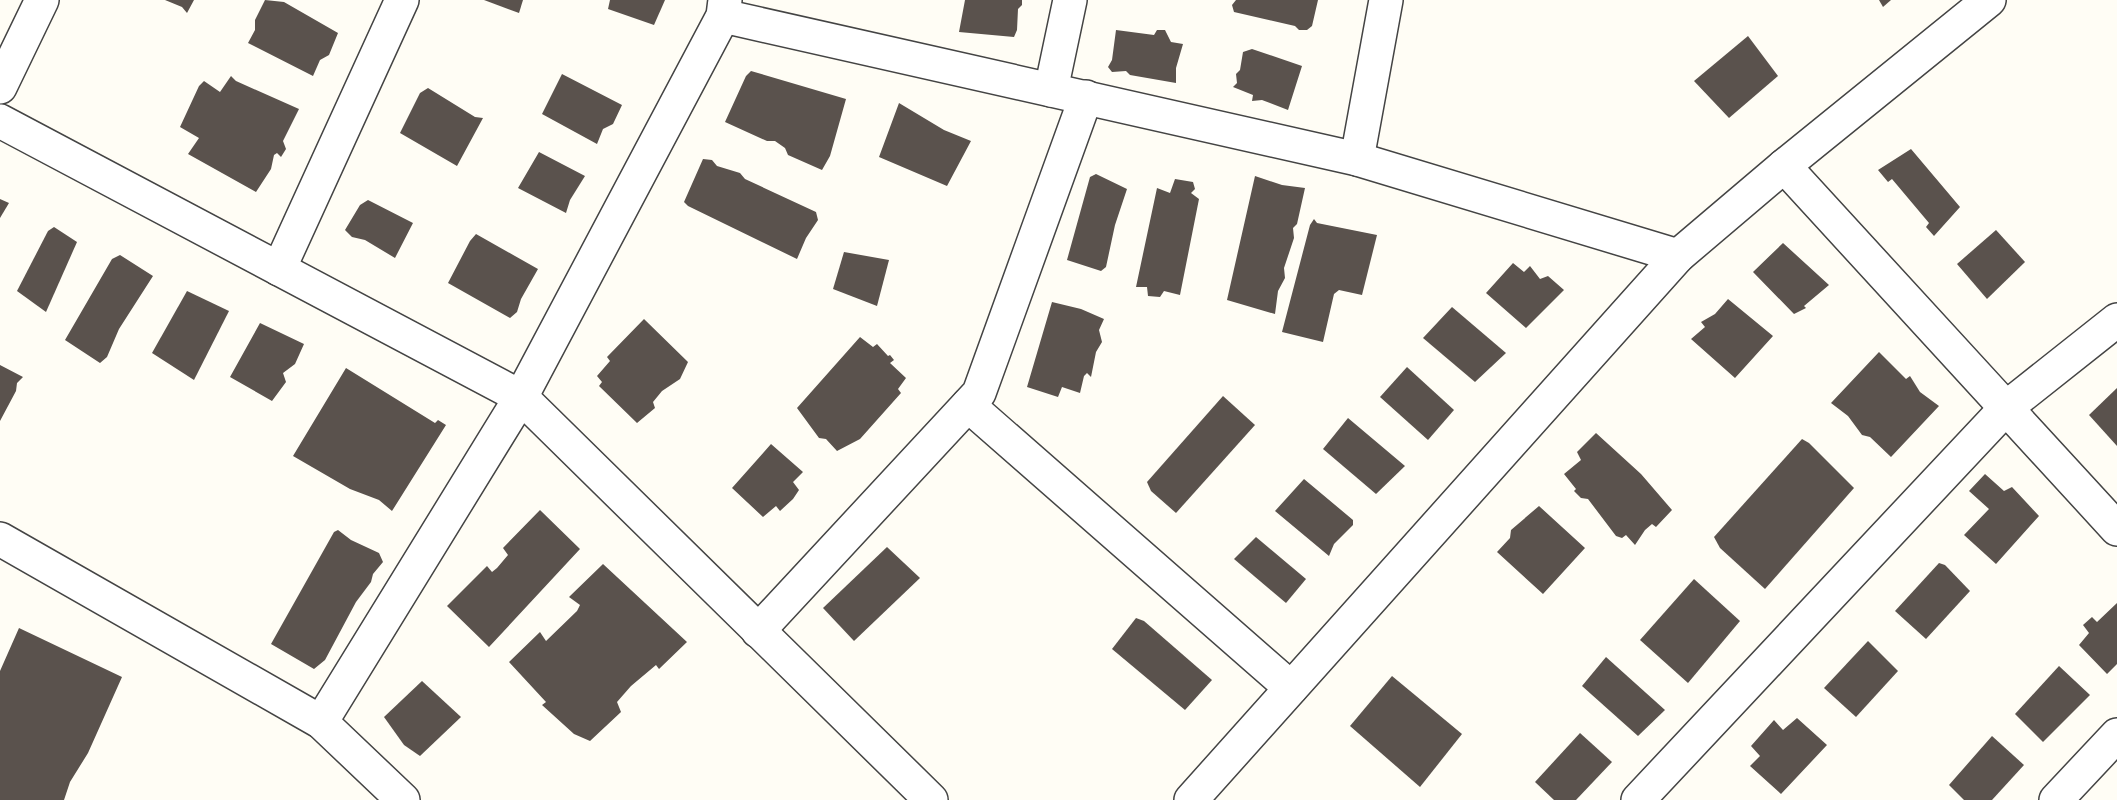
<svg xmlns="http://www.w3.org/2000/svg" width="2117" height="800" viewBox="0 0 2117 800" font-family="Spectral,serif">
	<rect width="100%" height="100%" fill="#fffdf5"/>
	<g fill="#5a524d">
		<polygon points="165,0 194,0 187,13 182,7"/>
		<polygon points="265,0 284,2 338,33 329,55 320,60 313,76 248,43 255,30 255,20"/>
		<polygon points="484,0 523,0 519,13"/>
		<polygon points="610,0 665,0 654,25 608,9"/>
		<polygon points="965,0 1022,0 1022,5 1018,9 1017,30 1014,37 959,32"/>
		<polygon points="1236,0 1318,0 1312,26 1307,30 1299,30 1295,26 1234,12 1232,5"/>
		<polygon points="1879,0 1891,0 1883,7"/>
		<polygon points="1116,30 1154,35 1157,30 1165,30 1171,42 1183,44 1176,68 1176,83 1130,75 1126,71 1112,72 1108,67 1112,60"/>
		<polygon points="1748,36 1778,76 1729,118 1694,81"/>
		<polygon points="1252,49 1302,66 1288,110 1262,100 1252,101 1253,95 1233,87 1237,83 1236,74 1240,70 1243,52"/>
		<polygon points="751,71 846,99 830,156 822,170 788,155 785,148 775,141 767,141 725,122 746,76"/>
		<polygon points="562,74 622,105 613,124 603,129 597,144 542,114"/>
		<polygon points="231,76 236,81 299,109 283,141 286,149 281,157 277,153 274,155 271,169 256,192 188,154 199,138 180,127 199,86 204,81 220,92"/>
		<polygon points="428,88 475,117 483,118 457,166 400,133 420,93"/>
		<polygon points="899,103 944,130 971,141 947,186 879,157"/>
		<polygon points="1911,149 1960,207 1934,236 1926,227 1929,223 1892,179 1888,182 1878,170"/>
		<polygon points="539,152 585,176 570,200 566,213 518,188"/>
		<polygon points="703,159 712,160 717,166 740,173 745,179 816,212 818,220 806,238 797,259 688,206 684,202"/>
		<polygon points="1096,174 1127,189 1115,225 1106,267 1101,271 1067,260 1090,177"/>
		<polygon points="1255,176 1282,185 1305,188 1297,224 1293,228 1294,238 1284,268 1285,278 1278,291 1275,314 1227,300"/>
		<polygon points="1175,179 1193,182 1195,189 1191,193 1199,199 1180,295 1164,291 1160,297 1148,296 1147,287 1136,287 1157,188 1170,193"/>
		<polygon points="0,199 9,203 0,218"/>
		<polygon points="368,200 413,223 395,258 365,240 352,237 345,230 360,205"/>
		<polygon points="1314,219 1317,223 1377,235 1362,295 1339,290 1334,294 1323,342 1282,332 1310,225"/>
		<polygon points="54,227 77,242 46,312 17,291 48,231"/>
		<polygon points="1996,230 2025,262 1987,299 1957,264"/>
		<polygon points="476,234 538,269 521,299 517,312 510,318 448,283 470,241"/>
		<polygon points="1783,243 1829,285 1804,306 1806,308 1794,314 1753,272"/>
		<polygon points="844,252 889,260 877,306 833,289"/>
		<polygon points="120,255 153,276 119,329 107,357 100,363 65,340 112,259"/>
		<polygon points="1513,263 1524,272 1530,266 1540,279 1548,276 1564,290 1526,328 1486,293"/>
		<polygon points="187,291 229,311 194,380 152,353"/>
		<polygon points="1728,299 1773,336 1735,378 1691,339 1705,327 1701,322 1715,314"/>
		<polygon points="1052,302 1081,309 1104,319 1099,330 1102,342 1096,352 1091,377 1087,373 1084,376 1080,393 1062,387 1058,397 1027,387"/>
		<polygon points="1452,307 1506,353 1475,382 1423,338"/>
		<polygon points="644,319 688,362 680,379 662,391 653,402 655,408 637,423 599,386 602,382 597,376 610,361 607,357"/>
		<polygon points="260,323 304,344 295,364 283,373 286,382 272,401 230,377"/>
		<polygon points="860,337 873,347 877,344 888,356 890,355 894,360 890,363 906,378 898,389 901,393 860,439 837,451 826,439 819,438 797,408"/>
		<polygon points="1879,352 1906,379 1910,376 1920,392 1939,406 1891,457 1870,437 1862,435 1848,416 1831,403"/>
		<polygon points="0,365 23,377 17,383 16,391 0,421"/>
		<polygon points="1407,367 1454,410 1428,440 1380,397"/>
		<polygon points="346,368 435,423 438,420 446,425 392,511 379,500 350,489 293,456"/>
		<polygon points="2117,388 2117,446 2089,415"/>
		<polygon points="1223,396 1255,425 1176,513 1151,491 1147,482"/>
		<polygon points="1348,418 1405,466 1376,494 1323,449"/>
		<polygon points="1596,433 1641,474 1672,510 1656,527 1652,524 1645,530 1635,545 1626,535 1622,538 1616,536 1588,499 1581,498 1574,491 1576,489 1564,474 1581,460 1577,452"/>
		<polygon points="1802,439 1809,443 1854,488 1765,589 1720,548 1714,537"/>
		<polygon points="771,444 803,472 793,482 799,490 793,499 780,511 776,506 763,517 732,488"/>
		<polygon points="1985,474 2004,491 2012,487 2039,516 1996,564 1964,535 1989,509 1969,491"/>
		<polygon points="1304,479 1353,520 1353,525 1334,544 1329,556 1275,511"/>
		<polygon points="1539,506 1585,548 1543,594 1497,552 1510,538 1511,530"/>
		<polygon points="540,510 580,549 489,647 447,606 487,566 492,572 497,568 508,555 503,548"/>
		<polygon points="338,530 351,540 379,553 383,562 373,574 371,582 356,602 325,660 314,669 271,644 334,532"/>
		<polygon points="1256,537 1306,579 1286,603 1234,559"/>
		<polygon points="887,547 920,578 854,641 823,608"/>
		<polygon points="1939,563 1945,565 1970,591 1926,639 1895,611"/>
		<polygon points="603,564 687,642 659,669 656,665 631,686 617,702 621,712 590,741 574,734 542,705 546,702 509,662 540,632 546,641 577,611 580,605 569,597"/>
		<polygon points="1694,579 1740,621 1688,683 1640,640"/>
		<polygon points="2117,603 2117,664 2107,674 2079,645 2089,633 2083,625 2092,617 2097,622"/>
		<polygon points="1136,618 1144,621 1212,680 1185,710 1112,649"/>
		<polygon points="19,628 122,677 88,753 70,782 64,800 0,800 0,671"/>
		<polygon points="1868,641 1898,671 1856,717 1824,688"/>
		<polygon points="1606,657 1665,710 1638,736 1582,686"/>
		<polygon points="2059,666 2090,695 2043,742 2015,714"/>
		<polygon points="1392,676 1462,734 1420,787 1350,726"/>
		<polygon points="422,681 461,717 420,756 404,745 384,717"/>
		<polygon points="1797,718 1827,745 1781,794 1750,766 1760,756 1751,746 1774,720 1783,730"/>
		<polygon points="1580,733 1612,762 1576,800 1554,800 1535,782"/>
		<polygon points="1992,736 2024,765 1992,800 1964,800 1949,785"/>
	</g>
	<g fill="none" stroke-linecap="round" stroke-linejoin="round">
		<defs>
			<g id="minor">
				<polyline points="723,16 1357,159 1678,256"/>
				<polyline points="0,87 42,0"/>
				<polyline points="1051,90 1070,0"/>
				<polyline points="0,121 521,397 931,800"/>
				<polyline points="1357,159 1386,0"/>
				<polyline points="1784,166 2117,529"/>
				<polyline points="279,269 402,0"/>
				<polyline points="968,405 1291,688"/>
				<polyline points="0,539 321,722 403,800"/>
				<polyline points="758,631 979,393 1086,97"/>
				<polyline points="321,722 521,397 723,16 725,0"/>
				<polyline points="1191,800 1678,256 1784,166 1989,0"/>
				<polyline points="1638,800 2006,408 2117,320"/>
				<polyline points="2056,800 2117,735"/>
			</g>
		</defs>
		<use href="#minor" stroke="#444" stroke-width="36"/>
		<use href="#minor" stroke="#fff" stroke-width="33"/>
	</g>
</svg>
